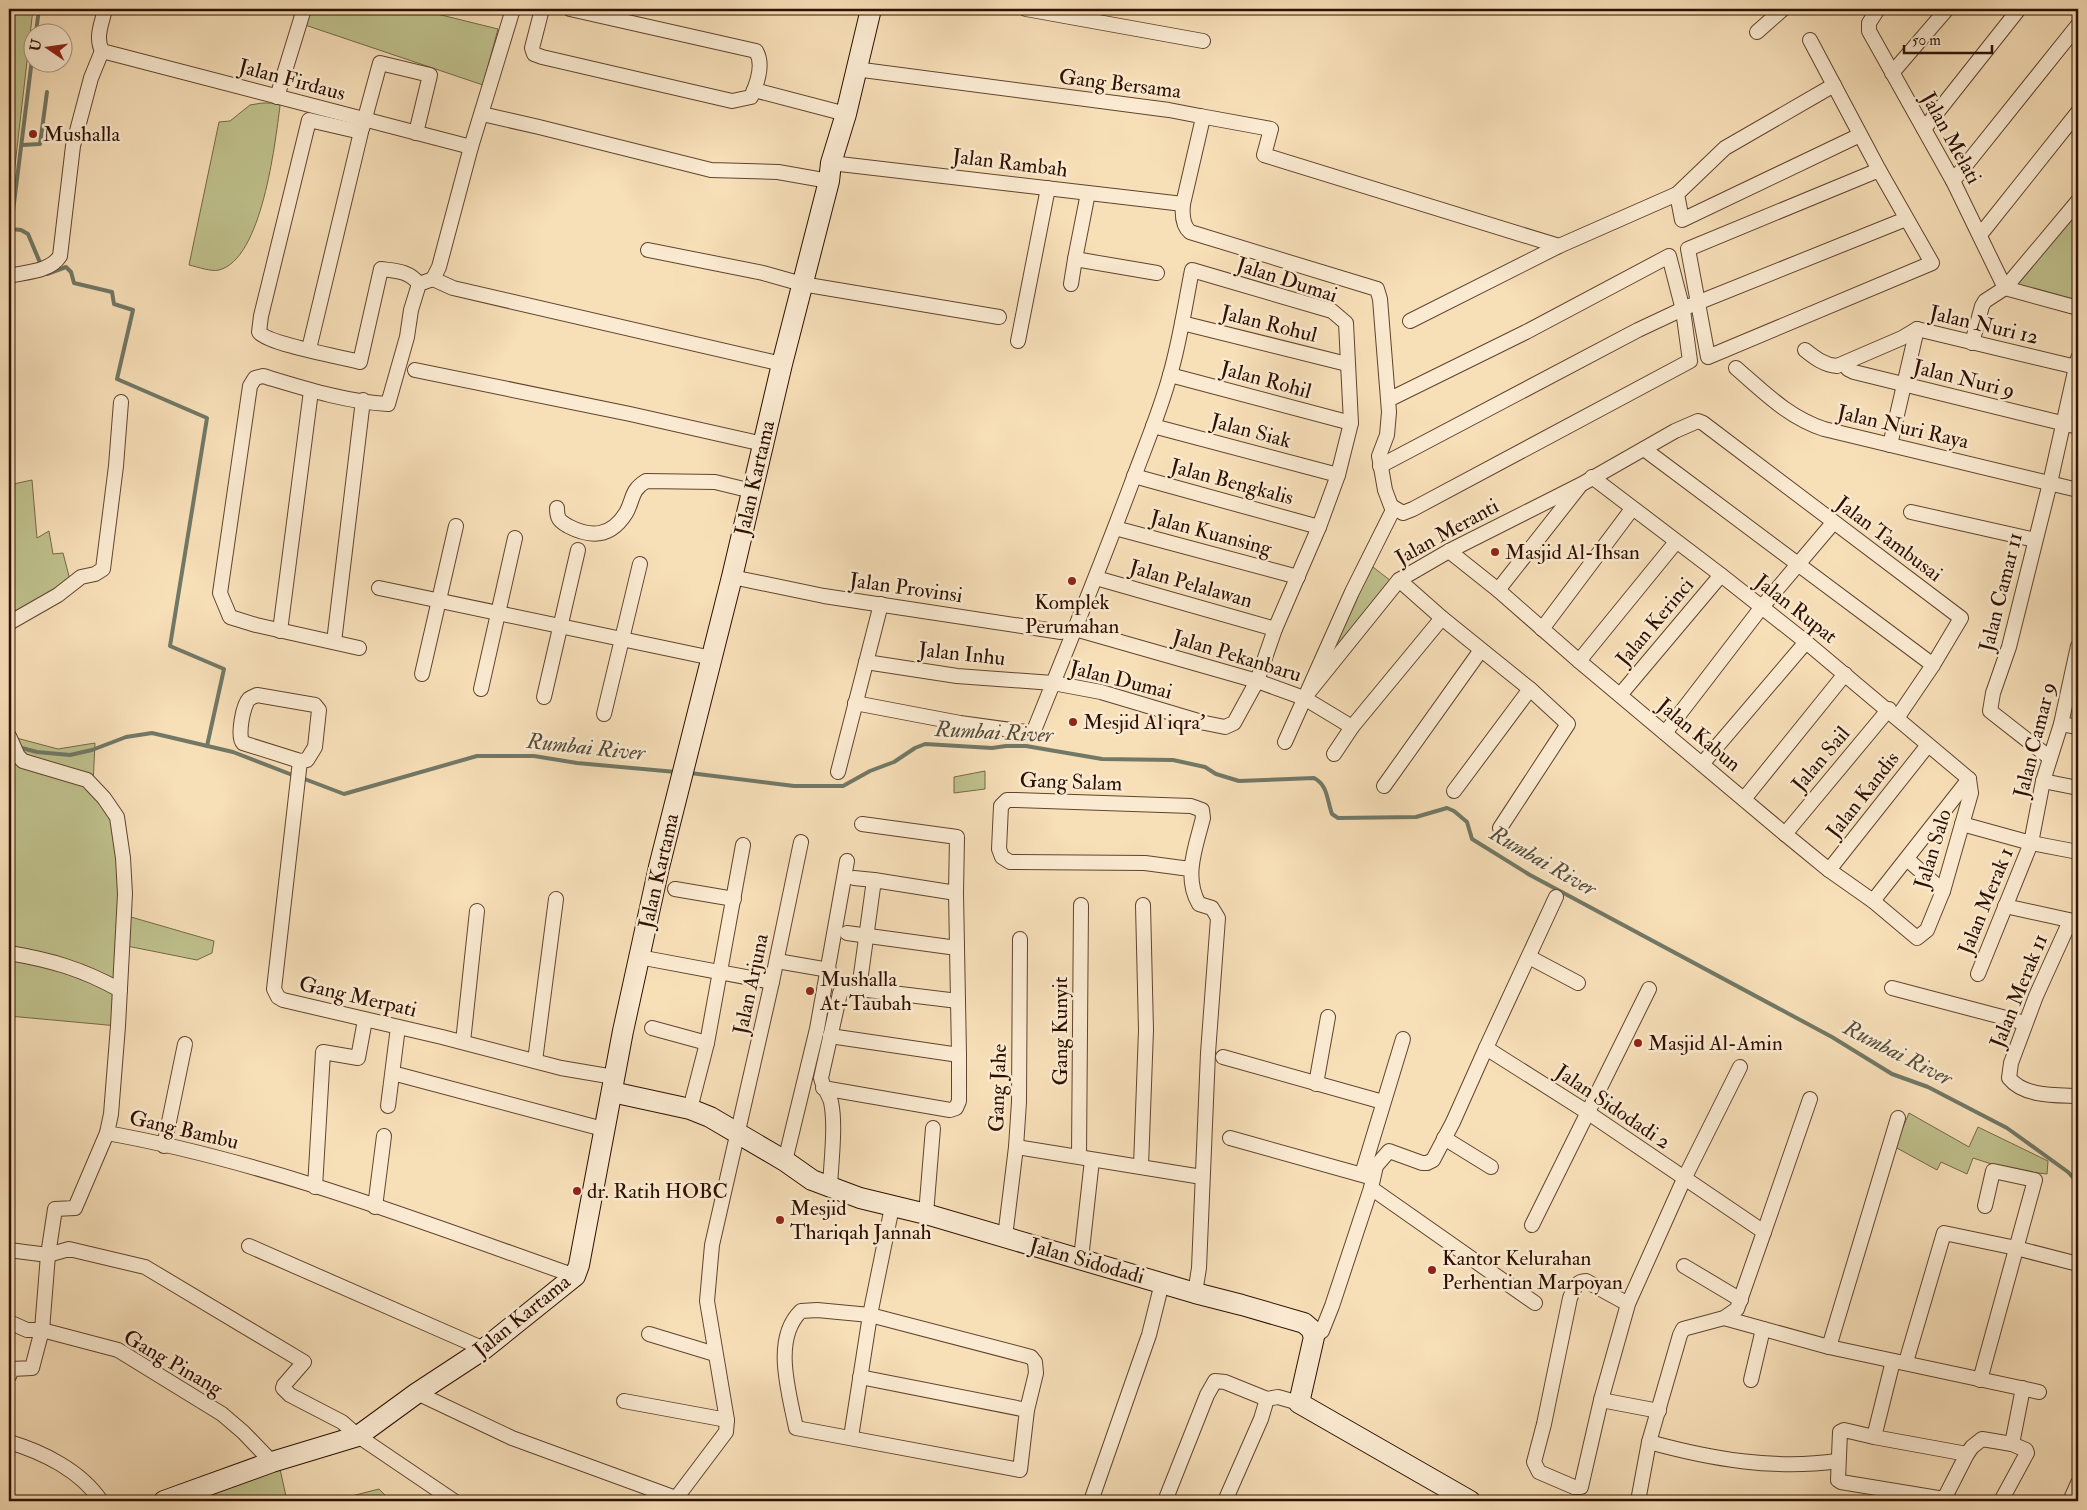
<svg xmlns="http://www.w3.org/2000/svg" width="2087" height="1510" viewBox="0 0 2087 1510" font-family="'IM FELL Double Pica',serif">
	<rect width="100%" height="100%" fill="#f7dfb8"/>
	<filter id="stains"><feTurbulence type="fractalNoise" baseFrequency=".004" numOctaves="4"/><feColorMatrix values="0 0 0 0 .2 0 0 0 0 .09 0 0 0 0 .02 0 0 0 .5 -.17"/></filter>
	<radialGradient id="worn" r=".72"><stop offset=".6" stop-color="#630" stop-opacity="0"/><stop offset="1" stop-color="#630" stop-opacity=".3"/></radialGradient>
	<g fill="#bfc18d" stroke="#766846">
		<polygon points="9,9 33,9 9,218"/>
		<polygon points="309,9 417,9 498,29 483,85 305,25"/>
		<path d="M262,103H277L280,106C275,144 262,259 219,270C211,272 198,267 189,265L219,122L230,121L250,105Z"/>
		<polygon points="2078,210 2078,301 2015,287"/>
		<polygon points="32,480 37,538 49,531 53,554 63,553 70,580 9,621 9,485"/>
		<polygon points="1369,564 1391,581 1315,679"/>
		<polygon points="9,736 58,749 95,743 93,785 117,817 124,915 214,941 212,953 197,960 122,945 118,1026 9,1016"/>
		<polygon points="985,771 985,789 954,793 954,777"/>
		<polygon points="1909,1113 1969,1147 1978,1127 2048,1161 2047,1174 2010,1170 1973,1158 1967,1174 1941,1162 1937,1170 1895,1147"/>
		<polygon points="280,1469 287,1501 191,1501"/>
		<polygon points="379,1489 391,1501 332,1501"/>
	</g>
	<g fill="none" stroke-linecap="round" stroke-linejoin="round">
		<g stroke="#717866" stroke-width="4">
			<polyline points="36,32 39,9"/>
			<polyline points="32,59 11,227 11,229 21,230 28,234 41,265"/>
			<polyline points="22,145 40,144 47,92"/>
			<polyline points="44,272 47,274 66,267 71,272 74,283 112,292 114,304 133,310 117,379 207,418 170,646 224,669 207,746"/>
			<polyline points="18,747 37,752 70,755 92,750 126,737 152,733 233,752 295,776"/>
			<path d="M690,773L794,786H843L870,771L894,762L915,748L925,744L992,748L1006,746H1026L1102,759L1173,760L1205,767L1216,774L1239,781L1314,778C1328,785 1327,801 1332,814L1338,818L1416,817L1447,808L1454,811L1467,822L1472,839L1530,875L1832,1037L1892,1074L1928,1087L2007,1128L2068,1172L2078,1183"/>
			<polyline points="302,778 344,794 477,756 534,756 577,763 676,772"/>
		</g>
		<defs>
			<g id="street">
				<path d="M105,9C102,23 95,37 102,51L471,147"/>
				<polyline points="513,9 471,147 439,267 433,279 453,288 782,364"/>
				<path d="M542,9L532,48L534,54L542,57L732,101L751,97C757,84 764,64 756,51L570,9"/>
				<polyline points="1026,9 1203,41"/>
				<polyline points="1878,9 1869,23 1869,31 1953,181 2005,288"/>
				<polyline points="2077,9 2078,10"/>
				<polyline points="1757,32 1783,9"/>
				<polyline points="1810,40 1879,170"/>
				<path d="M855,69L1169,110L1200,116L1202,122L1183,204C1182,214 1182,225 1190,232L1377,289L1380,299L1389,412L1387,435L1379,456L1385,490L1391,506L1403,513L1413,509L1690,361L1683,310L1669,256L1526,332L1388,400"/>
				<polyline points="1892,73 1947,9"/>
				<polyline points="754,90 846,114"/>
				<polyline points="277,97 304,9"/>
				<polyline points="482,114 539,127 711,170 778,172 829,181"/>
				<polyline points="1200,116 1271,129 1264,155 1559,246"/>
				<polyline points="362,129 380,63 430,75 416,133"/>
				<polyline points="1924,129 2019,9"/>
				<polyline points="831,163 1183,204"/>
				<polygon points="1879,170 1932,263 1708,357 1688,249"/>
				<polyline points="1953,181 2078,25"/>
				<polyline points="1088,193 1075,259 1157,273"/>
				<polyline points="1677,194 1682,220 1860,135"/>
				<polyline points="1980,235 2078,112"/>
				<polyline points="648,250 763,273 802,284 999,317"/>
				<path d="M9,276C25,272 50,272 60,256L73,146L91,78L102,51"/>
				<polyline points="1071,284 1075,259"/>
				<polyline points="2005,288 2078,308"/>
				<polyline points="1410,321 1559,246 1677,194 1725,148 1834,85"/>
				<polyline points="1182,323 1347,364"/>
				<polyline points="1018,341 1048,188"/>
				<polyline points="1972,343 1982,306 1985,301 2005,288 2078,201"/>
				<path d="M309,349L361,132L309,120L261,316L259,332C268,344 341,357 360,362L381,269C397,271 409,271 419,284"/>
				<path d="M1805,350C1815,358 1824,365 1837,366L1902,338L1917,329L2076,367"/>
				<polyline points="1844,364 1848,369 1854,372 2078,427"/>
				<path d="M1736,368C1765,393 1788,417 1824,429L2078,490"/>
				<polyline points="415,370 630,414 763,444"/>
				<polyline points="1170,375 1351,423"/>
				<polyline points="1153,426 1338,475"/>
				<polyline points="1890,445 1917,329"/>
				<polyline points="1644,449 1933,665"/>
				<polyline points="1380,466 1638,330 1687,307 1906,219"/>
				<polyline points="1134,476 1319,527"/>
				<polyline points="1592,477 1721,575 1806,642 1969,779"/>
				<path d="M557,508C557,518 559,521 568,526C591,538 611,537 626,513C634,499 630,491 646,481L715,482L752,491"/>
				<polyline points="1911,512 2035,540"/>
				<polyline points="1115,528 1298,577"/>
				<polyline points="1449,551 1498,590 1579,661 1785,834 1829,870 1873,901 1917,938 1927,930 1943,891 1971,793 1969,779"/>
				<polyline points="732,577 824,596 1061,632 1075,629 1257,681 1304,698 1352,727"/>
				<polyline points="1096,578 1275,629"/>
				<polyline points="379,588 712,658"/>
				<polyline points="1498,590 1579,487"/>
				<polyline points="1442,618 1530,689 1568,724 1500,828"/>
				<polyline points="9,623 58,595 81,577 95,574 103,569 116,466 121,402"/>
				<polyline points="1542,629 1632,509"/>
				<polyline points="280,631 311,391"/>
				<polyline points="334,642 363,400"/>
				<path d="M359,648L256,625L230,617L220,593L250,386L255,378L263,376C303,388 346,402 388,404L407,337L411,310L419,284L433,279"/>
				<polyline points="1579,661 1676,542"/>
				<polyline points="422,674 456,526"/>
				<polyline points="481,689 515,538"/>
				<polyline points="1620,695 1721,575"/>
				<polyline points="544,697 578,550"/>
				<polyline points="1304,698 1399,580 1449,551 1582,484 1675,431 1698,421 1703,423 1961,618 1933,665 1897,718"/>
				<path d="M855,703L960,723L1033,733C1066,651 1100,568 1131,485C1144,449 1160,412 1170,375C1180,341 1185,305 1192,270L1332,311L1346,323L1351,423L1338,475L1319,527L1275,629L1257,681L1234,723L1225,727L1205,723L1101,692L1053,683L957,676L866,662"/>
				<polyline points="604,714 640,564"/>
				<polyline points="2061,724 2078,727"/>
				<polyline points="1665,733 1761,608 1833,523"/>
				<path d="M9,736L18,756L23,761L87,780L104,798L117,817L123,858L125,894L118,1026L111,1114L107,1133C268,1162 422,1222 575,1276"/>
				<polyline points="1285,742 1352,592 1394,508"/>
				<polyline points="1334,754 1352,727 1442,618 1399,580"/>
				<polyline points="2050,758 1990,711 1993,693 2009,647 2050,483 2078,358"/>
				<path d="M300,761L307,760L315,747L319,710L315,705L257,695C255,696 250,698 249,699C243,705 237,737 243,743L300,761L274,989L278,997L283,1000L442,1037L561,1068L614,1077"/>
				<polyline points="1702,764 1806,642"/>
				<polyline points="838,772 881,604"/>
				<polyline points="2043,781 2078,788"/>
				<polyline points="1384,786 1481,650"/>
				<polyline points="1454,791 1530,689"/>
				<polyline points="1744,799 1845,674"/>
				<polyline points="862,824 957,837 956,893"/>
				<polyline points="1962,824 2031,843 2078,852"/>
				<polyline points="1785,834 1889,709"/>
				<polyline points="1907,859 1943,891"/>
				<path d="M1190,869L1145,863L1010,862L1002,857L999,849L1001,806L1007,800H1016L1191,806L1202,810L1203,818C1196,846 1183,877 1199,904L1212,908L1218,918L1208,1053L1199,1268L1195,1293"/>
				<polyline points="1829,870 1928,745"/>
				<polyline points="854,878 874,880"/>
				<polyline points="675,889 734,899"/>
				<polyline points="1873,901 1969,779"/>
				<polyline points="2005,906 2078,922"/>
				<path d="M2070,921L2036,996L2011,1063L2009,1078C2024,1097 2056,1095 2078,1096"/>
				<polyline points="847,933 957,948"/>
				<path d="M9,953C51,960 82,969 120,990"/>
				<polyline points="639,957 772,982"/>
				<polyline points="1529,957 1578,983"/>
				<polyline points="777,961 829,970"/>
				<polyline points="1978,974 2031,843 2043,781 2061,724 2078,646"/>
				<polyline points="1892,988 2025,1023"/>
				<polyline points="859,989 958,1001"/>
				<polyline points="652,1028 707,1043"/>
				<polyline points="830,1036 959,1055"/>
				<polyline points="463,1042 477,911"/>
				<polyline points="1486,1048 1556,897"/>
				<polyline points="1223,1057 1383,1102"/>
				<polyline points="535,1061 556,899"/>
				<polyline points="400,1075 603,1129"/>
				<polyline points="1316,1084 1328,1017"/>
				<path d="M823,1088L950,1110L956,1108L959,1101V1055L956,893L874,880L859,989C852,987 846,986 840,993L821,1078C823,1088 829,1094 831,1102C836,1125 831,1163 830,1187"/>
				<polyline points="388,1106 398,1027"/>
				<polyline points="690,1109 707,1043 743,845"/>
				<polyline points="1230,1138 1373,1178"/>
				<polyline points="1444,1138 1491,1167"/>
				<polyline points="164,1146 185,1044"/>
				<polyline points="1016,1147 1202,1177"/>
				<polyline points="1079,1156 1081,905"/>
				<polyline points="785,1161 817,1029 847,861"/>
				<polyline points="1141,1166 1146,1030 1143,905"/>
				<polyline points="1362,1174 1403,1039"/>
				<polyline points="315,1187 323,1052 358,1058 365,1020"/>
				<polyline points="1371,1188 1535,1303"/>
				<polyline points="375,1207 384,1136"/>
				<polyline points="926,1214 933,1128"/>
				<polyline points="1532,1225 1649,989"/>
				<polyline points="1764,1232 1810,1099"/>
				<polyline points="1005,1237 1016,1147 1019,1102 1020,939"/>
				<polyline points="249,1246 484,1349"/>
				<polyline points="9,1250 48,1255 69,1249 145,1267 304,1362 284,1385 283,1388 290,1395 342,1422 358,1436 454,1501"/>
				<polyline points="1081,1259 1092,1160"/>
				<polyline points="1684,1266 1741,1300"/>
				<path d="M1628,1304L1586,1281C1576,1281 1574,1289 1570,1298L1544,1424L1534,1462L1539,1472L1574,1487H1581L1601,1400L1628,1304L1684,1179L1740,1067"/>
				<path d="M817,1310L870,1315L1031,1357L1035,1362L1036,1373L1027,1410L1020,1470L796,1428C789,1392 772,1339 801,1311Z"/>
				<polyline points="1724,1318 1829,1347 2039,1392"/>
				<polyline points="9,1322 27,1330 42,1330 118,1350 222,1414 243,1432 272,1462"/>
				<polyline points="649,1334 715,1354"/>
				<polyline points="1314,1337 1322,1331 1332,1306 1371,1188 1376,1166 1389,1151 1422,1163 1427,1163 1433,1160 1453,1122 1486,1048 1587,1112 1764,1232 1737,1309 1724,1318 1683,1329 1680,1335 1649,1442 1638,1501"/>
				<polyline points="1829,1347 1898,1118"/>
				<polyline points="1893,1361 1874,1437 1967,1454 1943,1501"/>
				<polyline points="1906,1362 1944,1233 2016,1248 2078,1264"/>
				<polyline points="9,1376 12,1369 32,1368 42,1330 48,1255 55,1209 75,1208 107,1133"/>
				<polyline points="860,1377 1027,1410"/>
				<polyline points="1751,1380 1763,1329"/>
				<polyline points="1980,1380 2035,1180 1993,1171 1985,1206"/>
				<polyline points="417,1393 512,1438 684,1501"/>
				<polyline points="1601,1400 1659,1411"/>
				<polyline points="624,1401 727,1420"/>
				<polyline points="851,1437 870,1315 892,1207"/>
				<polyline points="1874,1437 1844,1430 1840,1432 1838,1480 1841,1482 1944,1499"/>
				<path d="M9,1442C43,1452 81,1471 101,1501"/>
				<path d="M1649,1442C1711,1459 1773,1470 1838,1461"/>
				<polyline points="1967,1454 1972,1447 1982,1439 2012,1444"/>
				<polyline points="674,1501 726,1432 727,1420 707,1301 712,1245 772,982 801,842"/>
				<polyline points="1091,1501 1149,1335 1162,1283"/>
				<polyline points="1165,1501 1207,1395 1215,1381 1225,1382 1267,1399"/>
				<polyline points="1225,1501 1261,1419 1267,1399 1278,1397 1299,1403"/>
				<polyline points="2001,1501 2027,1453 2026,1450 2012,1444 2023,1388"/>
				<polyline points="2070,1501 2078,1483"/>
			</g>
			<g id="secondary">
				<polyline points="612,1092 690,1109 710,1117 785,1161 812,1180 860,1198 926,1214 1195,1293 1242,1305 1304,1323 1311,1329 1314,1337 1299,1403 1470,1501"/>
				<polyline points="164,1501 272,1462 358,1436 417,1393 484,1349 575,1276 579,1265 623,1031 659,867 732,577 782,364 829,181 831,163 846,114 871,9"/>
			</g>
		</defs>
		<use href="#street" stroke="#60442e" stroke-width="16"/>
		<use href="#secondary" stroke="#2e1000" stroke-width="22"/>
		<use href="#street" stroke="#faead1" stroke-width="14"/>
		<use href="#secondary" stroke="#faead1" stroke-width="20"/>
	</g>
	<g fill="#8f2418" stroke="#faead1" stroke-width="2">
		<circle cx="33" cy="134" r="5"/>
		<circle cx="1495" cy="552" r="5"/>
		<circle cx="1072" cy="581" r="5"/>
		<circle cx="1073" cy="722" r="5"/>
		<circle cx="810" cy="991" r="5"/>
		<circle cx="1638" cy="1043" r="5"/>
		<circle cx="577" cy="1191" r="5"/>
		<circle cx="780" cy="1220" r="5"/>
		<circle cx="1432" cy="1270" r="5"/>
	</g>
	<g text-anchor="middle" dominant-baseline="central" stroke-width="5" stroke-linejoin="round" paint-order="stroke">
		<g font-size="21" fill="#2e1000" stroke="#faead1">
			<text transform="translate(292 80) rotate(15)">Jalan Firdaus</text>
			<text transform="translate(1120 84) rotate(7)">Gang Bersama</text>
			<text transform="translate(1951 138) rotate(61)">Jalan Melati</text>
			<text transform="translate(1010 163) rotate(7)">Jalan Rambah</text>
			<text transform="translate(1287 280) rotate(18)">Jalan Dumai</text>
			<text transform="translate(1269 324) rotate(14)">Jalan Rohul</text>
			<text transform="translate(1984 325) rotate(13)">Jalan Nuri 12</text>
			<text transform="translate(1964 379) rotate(14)">Jalan Nuri 9</text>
			<text transform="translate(1266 380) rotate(15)">Jalan Rohil</text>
			<text transform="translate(1903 427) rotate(13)">Jalan Nuri Raya</text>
			<text transform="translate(1251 431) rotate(15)">Jalan Siak</text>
			<text transform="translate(755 478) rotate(-77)">Jalan Kartama</text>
			<text transform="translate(1232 482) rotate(15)">Jalan Bengkalis</text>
			<text transform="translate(1447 532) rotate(-29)">Jalan Meranti</text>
			<text transform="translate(1211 533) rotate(15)">Jalan Kuansing</text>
			<text transform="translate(1889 539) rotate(37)">Jalan Tambusai</text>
			<text transform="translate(1191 584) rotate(16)">Jalan Pelalawan</text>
			<text transform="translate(906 588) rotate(8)">Jalan Provinsi</text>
			<text transform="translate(2001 592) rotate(-76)">Jalan Camar 11</text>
			<text transform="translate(1796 609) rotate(38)">Jalan Rupat</text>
			<text transform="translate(1655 622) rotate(-50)">Jalan Kerinci</text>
			<text transform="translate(962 654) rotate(6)">Jalan Inhu</text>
			<text transform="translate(1237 656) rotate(17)">Jalan Pekanbaru</text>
			<text transform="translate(1121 680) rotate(14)">Jalan Dumai</text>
			<text transform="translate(1699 735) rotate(40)">Jalan Kabun</text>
			<text transform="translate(2035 740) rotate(-76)">Jalan Camar 9</text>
			<text transform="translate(1821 759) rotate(-50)">Jalan Sail</text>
			<text transform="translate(1071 782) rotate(2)">Gang Salam</text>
			<text transform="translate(1863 795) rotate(-52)">Jalan Kandis</text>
			<text transform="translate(1933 849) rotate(-73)">Jalan Salo</text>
			<text transform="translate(659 871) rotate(-77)">Jalan Kartama</text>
			<text transform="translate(1986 901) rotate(-68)">Jalan Merak 1</text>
			<text transform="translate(751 984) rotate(-78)">Jalan Arjuna</text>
			<text transform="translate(2019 991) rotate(-68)">Jalan Merak 11</text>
			<text transform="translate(358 997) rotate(13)">Gang Merpati</text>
			<text transform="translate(1060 1031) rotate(-90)">Gang Kunyit</text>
			<text transform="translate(998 1088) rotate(-88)">Gang Jahe</text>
			<text transform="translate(1613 1107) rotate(34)">Jalan Sidodadi 2</text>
			<text transform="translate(184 1130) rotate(13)">Gang Bambu</text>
			<text transform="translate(1087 1261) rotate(16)">Jalan Sidodadi</text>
			<text transform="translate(522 1316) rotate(-39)">Jalan Kartama</text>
			<text transform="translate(173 1363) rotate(30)">Gang Pinang</text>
		</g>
		<g font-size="21" fill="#2e1000" stroke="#faead1" text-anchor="start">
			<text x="43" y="134">Mushalla</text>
			<text x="1505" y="552">Masjid Al-Ihsan</text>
			<text x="1072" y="602" text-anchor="middle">Komplek<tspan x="1072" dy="24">Perumahan</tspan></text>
			<text x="1083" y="722">Mesjid Al iqra'</text>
			<text x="820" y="979">Mushalla<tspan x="820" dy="24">At-Taubah</tspan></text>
			<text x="1648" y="1043">Masjid Al-Amin</text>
			<text x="587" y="1191">dr. Ratih HOBC</text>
			<text x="790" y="1208">Mesjid<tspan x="790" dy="24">Thariqah Jannah</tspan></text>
			<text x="1442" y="1258">Kantor Kelurahan<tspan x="1442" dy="24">Perhentian Marpoyan</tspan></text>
		</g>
		<g font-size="22" font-style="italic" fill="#554d3c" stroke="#faead1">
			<text transform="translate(994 732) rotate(3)">Rumbai River</text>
			<text transform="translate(586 747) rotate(6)">Rumbai River</text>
			<text transform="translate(1543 861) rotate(30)">Rumbai River</text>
			<text transform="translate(1898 1053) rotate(27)">Rumbai River</text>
		</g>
	</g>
	<rect width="2087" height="1510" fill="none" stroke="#f7dfb8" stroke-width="30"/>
	<rect x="10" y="10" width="2067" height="1490" fill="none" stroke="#2e1000" stroke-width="2.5"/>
	<rect x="15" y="15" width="2057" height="1480" fill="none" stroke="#2e1000"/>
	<g transform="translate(48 48) rotate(283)"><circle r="24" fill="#faead1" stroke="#a8937d"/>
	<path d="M0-4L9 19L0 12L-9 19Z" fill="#8f2418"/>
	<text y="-8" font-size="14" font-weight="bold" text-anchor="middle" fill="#2e1000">U</text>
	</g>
	<path d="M1904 45v8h88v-8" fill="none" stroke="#2e1000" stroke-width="2.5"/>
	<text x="1912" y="45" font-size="15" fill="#2e1000" stroke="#faead1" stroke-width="4" paint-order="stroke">50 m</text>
	<rect width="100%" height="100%" filter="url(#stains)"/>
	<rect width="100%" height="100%" fill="url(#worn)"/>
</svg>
